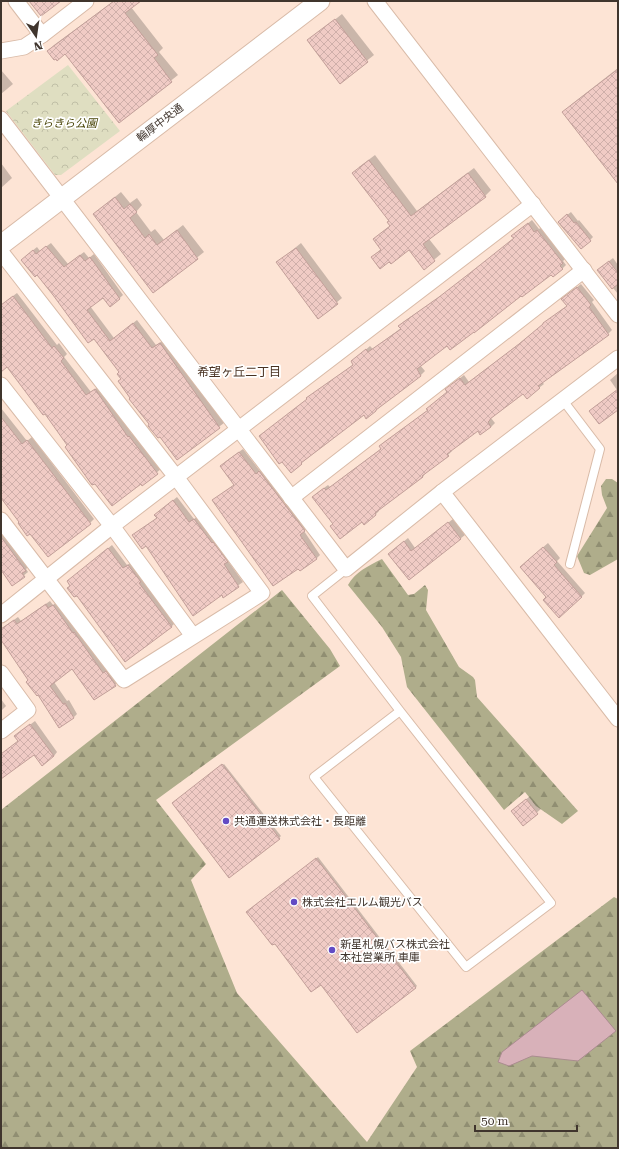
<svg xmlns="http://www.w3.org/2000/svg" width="619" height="1149" viewBox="0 0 619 1149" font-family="'Roboto Serif','Noto Sans JP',serif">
	<defs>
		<pattern id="forest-firs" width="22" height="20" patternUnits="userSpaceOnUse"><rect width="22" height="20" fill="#afad8b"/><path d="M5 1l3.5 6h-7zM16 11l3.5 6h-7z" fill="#908e72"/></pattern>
		<pattern id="park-crowns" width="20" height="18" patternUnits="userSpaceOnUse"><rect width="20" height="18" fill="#dfdec1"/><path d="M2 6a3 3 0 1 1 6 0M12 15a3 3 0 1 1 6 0" fill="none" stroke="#c0bfa6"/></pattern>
		<pattern id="building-cross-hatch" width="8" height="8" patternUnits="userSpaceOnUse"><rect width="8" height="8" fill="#f0cbc5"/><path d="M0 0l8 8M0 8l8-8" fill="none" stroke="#cfafaa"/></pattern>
	</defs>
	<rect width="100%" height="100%" fill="#fde4d5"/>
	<g fill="url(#forest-firs)">
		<polygon points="606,479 612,479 618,483 618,559 590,575 584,573 577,556 607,508 602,495 601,486"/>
		<path d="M382,559L408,595L414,594L425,585L428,590L426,610L459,667L473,677L475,680L477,697L578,811L562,824L536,806L525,792L504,810L407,687L401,657L382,627L348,585C355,572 368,566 382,559Z"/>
		<polygon points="282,590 330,649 340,666 156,800 206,864 191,880 237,993 367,1142 417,1067 410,1051 614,897 618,899 618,1148 1,1148 1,810"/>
	</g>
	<polygon fill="url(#park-crowns)" points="68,65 120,131 61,175 55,175 6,111"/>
	<polygon fill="#d8b1b9" stroke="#aa8c8f" points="582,990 616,1031 578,1061 532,1056 509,1066 498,1062 502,1052"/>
	<g fill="#0003">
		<polygon points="114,1 140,1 131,7 163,48 159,52 178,75 119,122 66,53 48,51 54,45"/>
		<polygon points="342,14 374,55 340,82 308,41"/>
		<polygon points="618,68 618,182 564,112 572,104"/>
		<polygon points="1,70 13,84 1,94"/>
		<polygon points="375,155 417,211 474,168 491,190 485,196 429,239 441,254 424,268 409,249 389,260 372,257 381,249 374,239 391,225 390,221 359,167"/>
		<polygon points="1,163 12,178 1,188"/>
		<polygon points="121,192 130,203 137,198 142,205 136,212 151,232 155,229 164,240 183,225 204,252 154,292 100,209"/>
		<polygon points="571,212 578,221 579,220 593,237 590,240 562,219"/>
		<polygon points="532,220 539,229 542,227 566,258 563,261 566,265 562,269 552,274 447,345 420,365 425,371 421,375 379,406 376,410 364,414 291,471 308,399 312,395 354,364 356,358 370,346 373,349 401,328 399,326 403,322 444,294 515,238 517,232"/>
		<polygon points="51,243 68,264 84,252 89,258 94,254 123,295 111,306 103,296 90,306 114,338 137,320 156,345 164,340 224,423 177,458 150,424 122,379 120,372 94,338 26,256 37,247 40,251"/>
		<polygon points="301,243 342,298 319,317 278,262"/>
		<polygon points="613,258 618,265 618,294 598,270"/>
		<polygon points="581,284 594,300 592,302 612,330 608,334 542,382 544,384 527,397 523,393 491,418 495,423 491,427 478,430 451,450 452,451 448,455 426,472 423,477 378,509 379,511 376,514 362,521 331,526 334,523 313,497 317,493 328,485 330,487 382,448 380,446 384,442 429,410 448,392 450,386 464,375 469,382 524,340 544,324 548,320 568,305 567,295"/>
		<polygon points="17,293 57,345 59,343 67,354 64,357 91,392 99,386 132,434 134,432 161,469 142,484 68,445 45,412 7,366 1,363 1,305"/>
		<polygon points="618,373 618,403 594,407 617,390 610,380"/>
		<polygon points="1,408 27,441 32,437 94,519 90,523 20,521 1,493"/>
		<polygon points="243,449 260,471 264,468 309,526 304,531 320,555 316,559 218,497 235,484 225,462"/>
		<polygon points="177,497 194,519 198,516 231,557 228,561 243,582 223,596 138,532 158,517 160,511"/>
		<polygon points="453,519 465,535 409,579 393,550 408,538 415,548"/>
		<polygon points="1,530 29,566 26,569 28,572 12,585 1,569"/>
		<polygon points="548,543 560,558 557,561 585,593 581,597 547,597 525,563"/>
		<polygon points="112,545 127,565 132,562 175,623 171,627 77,595 71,585 72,578"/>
		<polygon points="50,601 53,605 57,602 119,681 115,685 73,668 54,682 67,701 69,700 77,714 74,717 30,679 1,639 1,629 18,617 21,621"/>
		<polygon points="1,699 6,706 1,711"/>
		<polygon points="35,721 57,752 54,756 34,753 1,773 1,754 19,741 15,736"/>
		<polygon points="224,764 281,836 279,838 175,802"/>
		<polygon points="530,796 541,809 523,824 512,811"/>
		<polygon points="318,857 417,986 415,988 321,984 275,942 249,910"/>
	</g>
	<g fill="url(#building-cross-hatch)" stroke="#c29f99">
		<polygon points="29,1 61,1 41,16"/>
		<polygon points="114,1 141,1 125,13 158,55 154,58 172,82 119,123 65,54 57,61 56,59 54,60 47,51"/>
		<polygon points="335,19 368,62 340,84 307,40"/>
		<polygon points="618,69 618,184 562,112"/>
		<polygon points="369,160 411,216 468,173 486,197 423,244 435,261 424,270 409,250 391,264 389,262 380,269 371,257 381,250 373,239 390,226 387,222 389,221 352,173"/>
		<polygon points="115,197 124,209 130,204 137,212 130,218 145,238 149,234 157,245 177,230 198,259 153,293 93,214"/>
		<polygon points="567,214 574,223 576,222 591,241 581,249 558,222"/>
		<polygon points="528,223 534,232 537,230 563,263 560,266 563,269 553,277 551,275 522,297 521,296 474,333 474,332 450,350 447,346 417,369 421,376 376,410 376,411 366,419 364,415 301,463 302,464 291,473 282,462 279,464 259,436 307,399 306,398 353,365 351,361 366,349 368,352 401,329 398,326 439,297 470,273 514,238 511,236"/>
		<polygon points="46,246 64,267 80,255 85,261 90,257 120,299 110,307 103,298 87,310 110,341 133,323 152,348 160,343 220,428 177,460 160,437 158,438 148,426 149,424 129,399 130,398 118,381 121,379 117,374 119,372 94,339 88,343 53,295 37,275 35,277 21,260 33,250 36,254"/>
		<polygon points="296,248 338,304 318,319 276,262"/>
		<polygon points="609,261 618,273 618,284 612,289 597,270"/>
		<polygon points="577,287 591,305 589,307 609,335 538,386 540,388 527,399 523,394 490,419 490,420 488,422 491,427 480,435 478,431 447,454 449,456 422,476 423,477 375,513 376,515 364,525 362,522 340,539 330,526 333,524 312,497 324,488 326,490 381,449 379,446 428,410 426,409 447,392 445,389 460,378 465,385 519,344 543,324 543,323 567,306 561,299"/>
		<polygon points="13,296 52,348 54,346 64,358 61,361 86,395 95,389 128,437 129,436 158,474 142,486 141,484 112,506 95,484 92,485 65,447 67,445 45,414 43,415 7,367 1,372 1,305"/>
		<polygon points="618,389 618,410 599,424 589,411"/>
		<polygon points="1,417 22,444 27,440 91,524 48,557 30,534 27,536 18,523 19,522 1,498"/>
		<polygon points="239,452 256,474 259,471 305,531 300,535 317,559 300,571 298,569 273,586 212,500 234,485 220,466"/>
		<polygon points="173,500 189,522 194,519 212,543 213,542 228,562 224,564 239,587 223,598 222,595 193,616 146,546 142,549 132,535 157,518 154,515"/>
		<polygon points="448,522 461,539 409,580 388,554 404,541 411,551"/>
		<polygon points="1,537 26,571 22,573 25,577 12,586 1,570"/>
		<polygon points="543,547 557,562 554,565 582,597 559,618 543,600 546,597 520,567"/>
		<polygon points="108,548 123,568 128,565 141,582 139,583 172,627 125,662 77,596 74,597 67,588 70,586 67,581"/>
		<polygon points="46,604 48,608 53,605 73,633 74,632 103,673 106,671 116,686 94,700 72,669 50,686 63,704 65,703 74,718 59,728 38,695 37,696 26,682 28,680 1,640 1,629 14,620 17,624"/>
		<polygon points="30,724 54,756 42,766 34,755 1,779 1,754 18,741 14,736"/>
		<polygon points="222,764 280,839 229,878 172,803"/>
		<polygon points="526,799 538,814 523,826 511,811"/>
		<polygon points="316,858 416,988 357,1033 321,985 311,992 275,944 272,945 246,912"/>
	</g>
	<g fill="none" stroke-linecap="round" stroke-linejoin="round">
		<defs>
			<g id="service">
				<polyline points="562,399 600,449 570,564"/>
				<polyline points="346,569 312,596 400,711 551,903 466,967 314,777 400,711"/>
			</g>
			<g id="minor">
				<polyline points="16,1 42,35"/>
				<polyline points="375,1 618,315"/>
				<polyline points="1,51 24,47 42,35 86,1"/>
				<polyline points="1,119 346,569 442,492 618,358"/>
				<polyline points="1,252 176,477 262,593 124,680 1,520"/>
				<polyline points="1,385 112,526 193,636"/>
				<polyline points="442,492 618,719"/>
				<polyline points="291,498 584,270"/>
				<polyline points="1,615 112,526 533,204"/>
				<polyline points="1,673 28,710 1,731"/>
			</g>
			<polyline id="tertiary" points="1,245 320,1"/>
		</defs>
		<use href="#service" stroke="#d9bba8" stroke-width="10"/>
		<use href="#minor" stroke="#d9bba8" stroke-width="17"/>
		<use href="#tertiary" stroke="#d9bba8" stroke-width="21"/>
		<use href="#service" stroke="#fff" stroke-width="8"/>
		<use href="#minor" stroke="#fff" stroke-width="15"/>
		<use href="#tertiary" stroke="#fff" stroke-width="19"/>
	</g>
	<g fill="#624bc4" stroke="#fff" stroke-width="1.5">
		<circle cx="226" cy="821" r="4"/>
		<circle cx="294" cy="902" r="4"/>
		<circle cx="332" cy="950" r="4"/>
	</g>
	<g text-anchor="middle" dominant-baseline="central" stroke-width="3.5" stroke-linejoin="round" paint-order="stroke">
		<g font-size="11" font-style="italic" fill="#4a4608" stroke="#fff">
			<text x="64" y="123">きらきら公園</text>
		</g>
		<g font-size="11" fill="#40352d" stroke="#fff">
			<text transform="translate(160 123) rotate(-37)">輪厚中央通</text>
		</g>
		<g font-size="11" fill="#40352d" stroke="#fff" text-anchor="start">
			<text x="234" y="821">共通運送株式会社・長距離</text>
			<text x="302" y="902">株式会社エルム観光バス</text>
			<text x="340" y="944">新星札幌バス株式会社<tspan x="340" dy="13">本社営業所 車庫</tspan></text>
		</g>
		<g font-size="12" fill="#483121" stroke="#fff">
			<text x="239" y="372">希望ヶ丘二丁目</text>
		</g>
	</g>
	<rect width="619" height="1149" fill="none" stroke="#40352d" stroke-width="4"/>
	<g transform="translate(36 36) rotate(167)" stroke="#ffffff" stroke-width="3" paint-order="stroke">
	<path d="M0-3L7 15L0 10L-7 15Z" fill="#40352d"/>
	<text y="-6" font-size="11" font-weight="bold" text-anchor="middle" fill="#40352d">N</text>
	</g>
	<path d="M475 1125v6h102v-6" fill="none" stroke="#40352d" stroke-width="2"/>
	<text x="481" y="1125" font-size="12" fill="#40352d" stroke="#ffffff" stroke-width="3" paint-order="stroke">50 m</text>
</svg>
